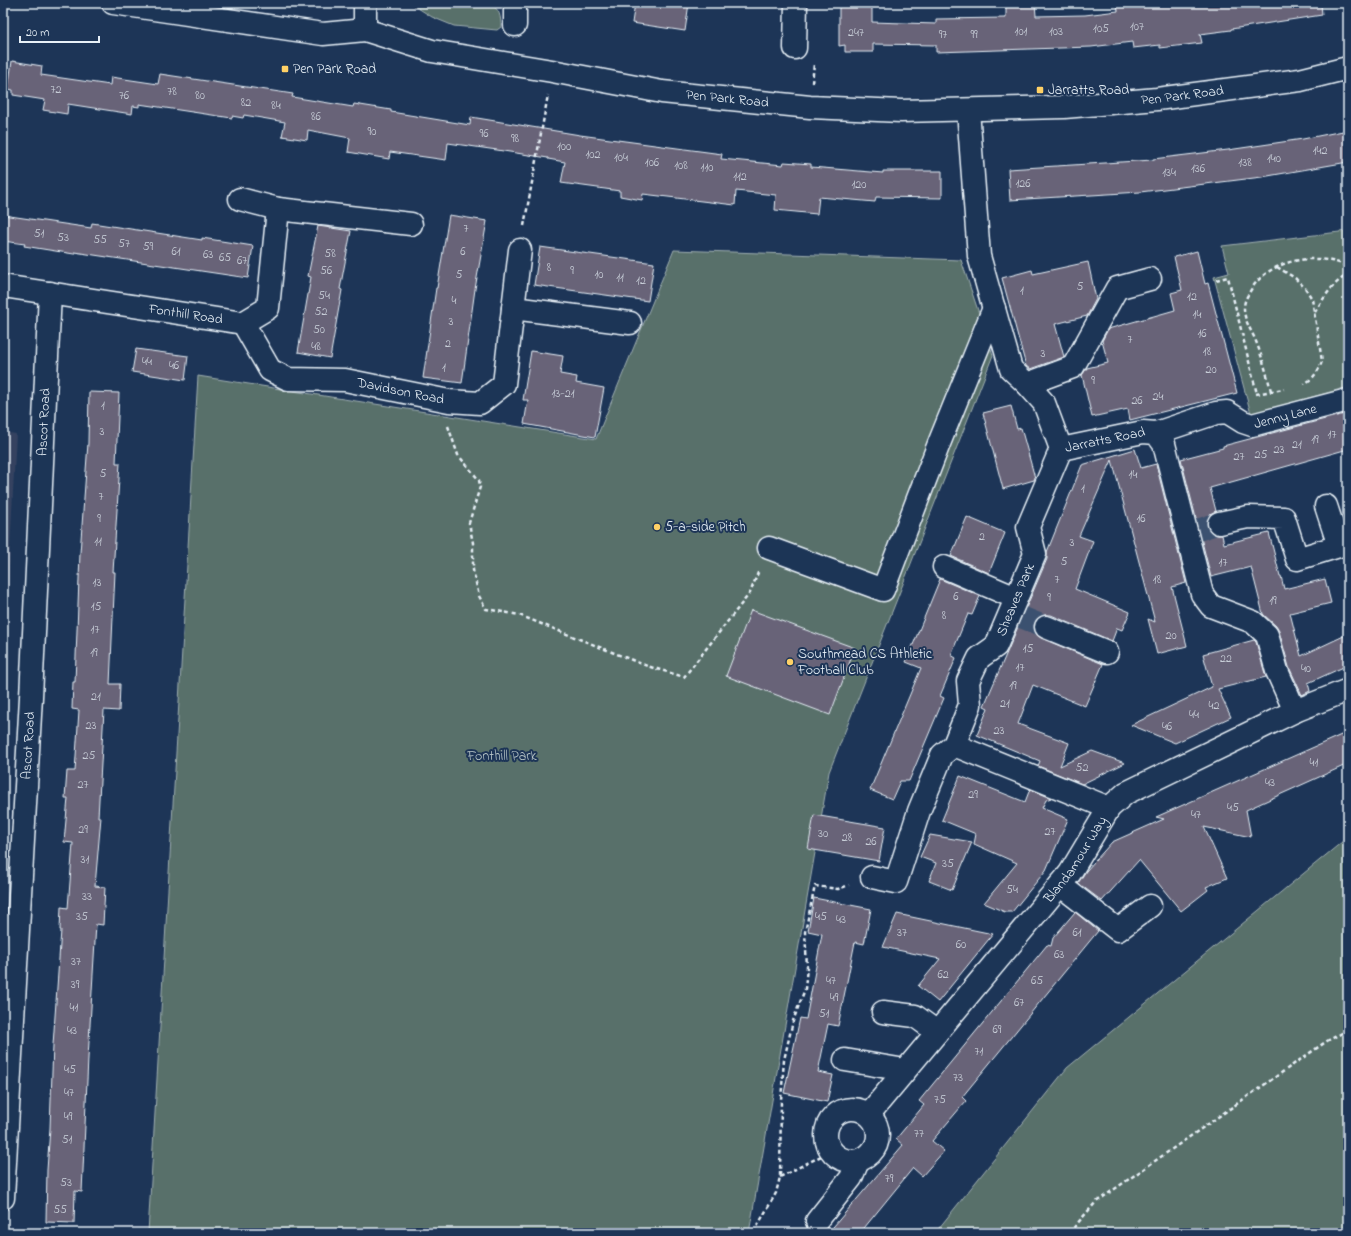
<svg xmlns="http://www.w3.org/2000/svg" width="1351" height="1236" viewBox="0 0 1351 1236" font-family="'Indie Flower',sans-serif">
	<rect width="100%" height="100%" fill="#1d3557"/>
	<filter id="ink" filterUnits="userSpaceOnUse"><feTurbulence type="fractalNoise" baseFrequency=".025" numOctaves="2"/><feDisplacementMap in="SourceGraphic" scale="8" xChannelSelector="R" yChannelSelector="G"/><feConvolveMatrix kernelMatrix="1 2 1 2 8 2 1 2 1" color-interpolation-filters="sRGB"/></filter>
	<g filter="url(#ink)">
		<polygon fill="#344361" points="3,432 16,434 3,687"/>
		<g fill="#586f6a" stroke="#a0b0b1">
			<path d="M410,3H476C481,7 484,4 489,5C500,7 501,18 501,27L497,30L454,26L432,17Z"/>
			<polygon points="1348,231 1348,387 1251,414 1214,277 1229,273 1222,246"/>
			<polygon points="674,250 961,260 993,355 829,772 749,1233 148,1233 198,376 596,439"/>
			<polygon points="1348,837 1348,1233 935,1233 1067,1068"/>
		</g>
		<g fill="#686378" stroke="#e8f1f8">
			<polygon points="635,3 689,3 685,31 632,23"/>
			<polygon points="839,3 872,3 872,22 936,24 936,19 1006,18 1006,5 1011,4 1011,3 1035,3 1036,16 1085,15 1118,11 1117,3 1321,3 1322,15 1231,29 1231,30 1200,34 1202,43 1160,48 1160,45 1133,48 1132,42 1091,47 936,52 936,45 873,44 873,52 845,52 845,45 839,46"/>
			<polygon points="12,61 42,66 41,75 110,85 111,77 158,84 160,74 293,94 292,97 353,107 354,104 391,110 391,112 470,125 471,117 580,135 722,154 721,159 783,165 784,162 811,164 811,167 883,173 883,171 942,171 942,198 876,197 875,202 819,197 817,214 775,210 776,195 736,191 735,205 643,194 642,200 620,196 620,191 561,183 565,162 548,159 548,158 497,150 448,143 446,160 390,152 389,159 348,152 350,138 308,130 307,140 282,136 285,122 244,115 243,118 232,116 232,118 139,104 139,107 133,106 132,114 68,104 67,114 43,110 45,100 13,95 13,90 8,89"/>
			<polygon points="1348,130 1348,162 1262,177 1140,192 1010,200 1008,169 1153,160 1153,159 1228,150 1303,139"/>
			<polygon points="3,215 91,228 92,223 202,240 202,238 253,246 248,278 74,252 74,254 24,246 25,244 3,241"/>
			<polygon points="449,215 487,221 475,289 462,383 423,378 436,288 437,288"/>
			<polygon points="318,226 351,231 340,289 342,290 330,358 298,352 311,277 308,276"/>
			<polygon points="540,247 654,263 648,301 534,285"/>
			<polygon points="1197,251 1205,284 1208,283 1237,393 1130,420 1128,409 1092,417 1082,375 1087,368 1108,363 1102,341 1108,329 1175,310 1171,293 1182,290 1174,257"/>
			<polygon points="1088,262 1096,299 1087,316 1055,324 1064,357 1030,369 1026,366 1002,278 1032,270 1033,274"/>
			<polygon points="136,349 188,356 185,380 132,372"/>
			<polygon points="531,351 563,356 560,374 577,377 576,383 604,388 595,437 524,424 528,400 523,400"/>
			<polygon points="89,392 119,393 116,463 120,463 113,572 115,572 110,684 120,684 119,711 104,710 98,817 101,817 95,886 105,887 103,925 96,924 88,1058 82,1192 75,1191 74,1223 46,1222 47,1170 50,1128 53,1045 61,930 60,930 61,907 68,908 73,843 64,842 68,798 65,798 67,771 75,771 77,741 79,710 72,709 73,682 75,682 80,553 88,443"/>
			<polygon points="1011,406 1017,429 1021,428 1035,478 1034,480 1003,489 983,413"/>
			<polygon points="1348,413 1348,449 1210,488 1216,511 1210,514 1207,519 1207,526 1210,532 1215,535 1222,535 1224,544 1269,533 1280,576 1281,576 1284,589 1325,579 1331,603 1290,613 1301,656 1348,634 1348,665 1308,683 1310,691 1302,695 1289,667 1279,631 1276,626 1263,614 1251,567 1211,577 1181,459 1223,448 1223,446"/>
			<polygon points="1135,449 1141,468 1156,464 1186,583 1172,587 1187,646 1157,654 1148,619 1155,622 1112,460 1079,536 1093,541 1075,589 1130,612 1122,630 1117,628 1112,641 1051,615 1044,615 1038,617 1034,623 1034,628 1036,634 1041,638 1103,664 1085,706 1033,685 1018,724 1069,743 1060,766 1092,751 1125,763 1082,784 1038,766 1040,761 977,735 988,708 984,706 1047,559 1047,552 1082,465"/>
			<polygon points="967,517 1005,533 989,573 951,556"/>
			<polygon points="940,579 980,596 972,615 968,614 951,655 956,658 940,696 944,698 909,781 900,781 892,799 870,790 921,668 906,662"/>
			<polygon points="751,610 855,648 830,715 726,676"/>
			<polygon points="1254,640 1256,642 1266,677 1218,689 1231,717 1175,743 1131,725 1212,687 1203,654"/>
			<polygon points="1348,732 1348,764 1246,810 1251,837 1204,827 1227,878 1206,887 1208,890 1181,911 1139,860 1102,901 1078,883 1086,871 1112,842 1164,819 1156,817"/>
			<polygon points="960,776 1025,802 1030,789 1051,798 1046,800 1042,808 1068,819 1046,870 1012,912 1005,912 984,903 1017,863 974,844 976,834 942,820"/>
			<polygon points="814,815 885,827 879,861 808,849"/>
			<polygon points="930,835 972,842 952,890 929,881 936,863 920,857"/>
			<polygon points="814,898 871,909 864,944 855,942 838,1026 828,1024 818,1072 833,1075 827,1102 784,1093 800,1018 806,1019 822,934 808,931"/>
			<polygon points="1075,912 1098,931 962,1097 966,1101 932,1141 944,1151 922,1176 913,1168 860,1233 828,1233 903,1145 896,1139 924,1105 919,1101 1047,945 1051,946 1053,938"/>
			<polygon points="897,914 993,934 938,1002 918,986 940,959 883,947"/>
		</g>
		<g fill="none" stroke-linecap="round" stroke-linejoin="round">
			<g stroke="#3b516f" stroke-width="22" stroke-dasharray="22 11" stroke-linecap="butt">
				<polyline points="1195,531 1219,523"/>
				<polyline points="1021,617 1046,627"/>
			</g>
			<defs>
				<g id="minor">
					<path id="s1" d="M113,3L323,34L365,30L432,51L552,71L662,92L810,107L901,111L1064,107L1157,99L1300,80L1348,68"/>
					<polyline points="515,25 515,3"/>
					<polyline points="365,30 365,3"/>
					<polyline points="795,48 796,3"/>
					<polyline points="968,110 979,256 1011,369 1027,384 1044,403 1061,449"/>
					<polyline points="240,199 278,209 411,224"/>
					<path id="s2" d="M3,286L243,323L268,308L278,209"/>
					<polyline points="513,308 630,323"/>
					<path id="s3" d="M243,323L270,370L288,379L345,380L449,401L480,403L504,384L520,250"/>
					<polyline points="1027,384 1073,367 1117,288 1150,279"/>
					<path id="s4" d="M1156,433L1216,413L1227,412L1243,422L1252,425L1348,400"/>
					<path id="s5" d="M1061,449L1143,432L1156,433L1164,444L1202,594L1211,606L1253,622L1267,635L1277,671L1295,711"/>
					<polyline points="1219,523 1248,517 1284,518 1297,559 1339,546 1326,506"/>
					<polyline points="769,548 883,590 940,441 994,308"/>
					<polyline points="944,567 1016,598"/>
					<polyline points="1046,627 1107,652"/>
					<polyline points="954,745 1109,808"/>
					<path id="s6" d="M872,877L896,882L919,811L942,755L954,745L970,705L968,681L979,658L996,646L1035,554L1028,527L1061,449"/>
					<polyline points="1060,885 1118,930 1150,906"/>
					<polyline points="883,1012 915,1016 937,1032"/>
					<polyline points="845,1060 905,1070"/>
					<circle cx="852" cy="1135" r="26"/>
					<path id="s7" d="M869,1114L1070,873L1109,808L1126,793L1295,711L1348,690"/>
					<path id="s8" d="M3,1198L31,697L50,293"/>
					<polyline points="817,1221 851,1178 858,1161"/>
				</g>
			</defs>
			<use href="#minor" stroke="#e8f1f8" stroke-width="25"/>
			<g stroke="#e8f1f8" stroke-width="2.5" stroke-dasharray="4 3" stroke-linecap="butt">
				<polyline points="812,83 814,64"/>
				<polyline points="524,226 548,95"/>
				<path d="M1277,267L1295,278L1306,289L1312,299L1322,361C1319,371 1313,379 1304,384"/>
				<polyline points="1216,280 1228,277 1257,394"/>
				<path d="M1315,312C1324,298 1332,283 1348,275"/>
				<path d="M1271,391C1267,374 1262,356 1255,339C1250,328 1244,320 1244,308C1244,300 1248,295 1252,288C1271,259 1318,251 1348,267"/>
				<polyline points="1256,394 1284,389"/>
				<polyline points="448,426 458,455 479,480 480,487 469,523 473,543 473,570 479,596 486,609 519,615 647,666 684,677 750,593 759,570"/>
				<polyline points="780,1177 831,1151"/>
				<polyline points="755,1233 758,1225 776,1193 780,1177 781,1100 784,1060 793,1021 805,989 807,967 805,932 815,886 838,889 849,885"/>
				<polyline points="1069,1233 1096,1202 1327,1041 1348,1030"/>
			</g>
			<use href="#minor" stroke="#1d3557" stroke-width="22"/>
		</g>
	</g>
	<g fill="#ffd166" stroke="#1d3557" stroke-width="1.5">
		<rect x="281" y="65" width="8" height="8" rx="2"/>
		<rect x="1036" y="86" width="8" height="8" rx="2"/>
		<circle cx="657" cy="527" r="4"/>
		<circle cx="790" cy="662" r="4"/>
	</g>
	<g text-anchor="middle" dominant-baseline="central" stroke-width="4" stroke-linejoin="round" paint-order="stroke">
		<g font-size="12" fill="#c8ced8">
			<text x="1137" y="27">107</text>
			<text x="1101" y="29">105</text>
			<text x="1021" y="32">101</text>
			<text x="1056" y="32">103</text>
			<text x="856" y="33">247</text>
			<text x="943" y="35">97</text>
			<text x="974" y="35">99</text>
			<text x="56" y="90">72</text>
			<text x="172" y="92">78</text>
			<text x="124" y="96">76</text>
			<text x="200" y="96">80</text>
			<text x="246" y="103">82</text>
			<text x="276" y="106">84</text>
			<text x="316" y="117">86</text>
			<text x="372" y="132">90</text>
			<text x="484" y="134">96</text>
			<text x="515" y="139">98</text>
			<text x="564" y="147">100</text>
			<text x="1320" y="151">142</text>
			<text x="593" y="155">102</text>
			<text x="621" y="158">104</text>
			<text x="1274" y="159">140</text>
			<text x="652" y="163">106</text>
			<text x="1245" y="163">138</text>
			<text x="681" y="166">108</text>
			<text x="707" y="168">110</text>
			<text x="1198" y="169">136</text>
			<text x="1169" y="173">134</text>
			<text x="740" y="177">112</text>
			<text x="1023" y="184">126</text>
			<text x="859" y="185">120</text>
			<text x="466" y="229">7</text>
			<text x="39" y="234">51</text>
			<text x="63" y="238">53</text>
			<text x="100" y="240">55</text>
			<text x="124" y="244">57</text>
			<text x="148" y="247">59</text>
			<text x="176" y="252">61</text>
			<text x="463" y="252">6</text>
			<text x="330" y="254">58</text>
			<text x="208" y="255">63</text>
			<text x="225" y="258">65</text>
			<text x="242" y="261">67</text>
			<text x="549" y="268">8</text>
			<text x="326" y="271">56</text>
			<text x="572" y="271">9</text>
			<text x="459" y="275">5</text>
			<text x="599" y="275">10</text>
			<text x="620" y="278">11</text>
			<text x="641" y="281">12</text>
			<text x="1080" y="287">5</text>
			<text x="1022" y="291">1</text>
			<text x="324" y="296">54</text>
			<text x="1192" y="297">12</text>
			<text x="454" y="301">4</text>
			<text x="321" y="312">52</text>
			<text x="1197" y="315">14</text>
			<text x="451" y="322">3</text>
			<text x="319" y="330">50</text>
			<text x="1202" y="334">16</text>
			<text x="1130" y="340">7</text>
			<text x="448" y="344">2</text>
			<text x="316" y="347">48</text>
			<text x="1207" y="352">18</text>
			<text x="1043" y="354">3</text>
			<text x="147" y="362">44</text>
			<text x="174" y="366">46</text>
			<text x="444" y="368">1</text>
			<text x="1211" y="370">20</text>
			<text x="1093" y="381">9</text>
			<text x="563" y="394">13-21</text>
			<text x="1158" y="397">24</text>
			<text x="1137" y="401">26</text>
			<text x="103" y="406">1</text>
			<text x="102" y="432">3</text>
			<text x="1332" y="435">17</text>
			<text x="1315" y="440">19</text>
			<text x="1297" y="445">21</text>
			<text x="1279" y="450">23</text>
			<text x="1261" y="455">25</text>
			<text x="1239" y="457">27</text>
			<text x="103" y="474">5</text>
			<text x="1133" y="475">14</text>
			<text x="1083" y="489">1</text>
			<text x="101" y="497">7</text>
			<text x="99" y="519">9</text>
			<text x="1141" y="519">16</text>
			<text x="982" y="537">2</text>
			<text x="98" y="542">11</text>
			<text x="1072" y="543">3</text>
			<text x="1064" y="562">5</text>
			<text x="1223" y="563">17</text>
			<text x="1057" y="580">7</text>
			<text x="1157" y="580">18</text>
			<text x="97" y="583">13</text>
			<text x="956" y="597">6</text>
			<text x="1049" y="598">9</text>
			<text x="1273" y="601">19</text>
			<text x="96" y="607">15</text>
			<text x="944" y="616">8</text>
			<text x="95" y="630">17</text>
			<text x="1171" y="636">20</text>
			<text x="1028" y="649">15</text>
			<text x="94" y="653">19</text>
			<text x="1226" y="659">22</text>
			<text x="1020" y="668">17</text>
			<text x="1306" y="669">40</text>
			<text x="1013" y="686">19</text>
			<text x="96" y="697">21</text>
			<text x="1005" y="704">21</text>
			<text x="1214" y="706">42</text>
			<text x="1194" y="715">44</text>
			<text x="91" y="726">23</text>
			<text x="1167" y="727">46</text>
			<text x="999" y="731">23</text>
			<text x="89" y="756">25</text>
			<text x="1314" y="763">41</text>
			<text x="1082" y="768">52</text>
			<text x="1270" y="783">43</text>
			<text x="83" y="785">27</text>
			<text x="973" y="795">29</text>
			<text x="1233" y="808">45</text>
			<text x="1196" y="815">47</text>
			<text x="83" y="830">29</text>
			<text x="1050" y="832">27</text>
			<text x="823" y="834">30</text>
			<text x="847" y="838">28</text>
			<text x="871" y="842">26</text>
			<text x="85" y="860">31</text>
			<text x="948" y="864">35</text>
			<text x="1012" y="890">54</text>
			<text x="87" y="897">33</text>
			<text x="82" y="917">35</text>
			<text x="821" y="917">45</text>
			<text x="841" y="920">43</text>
			<text x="902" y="933">37</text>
			<text x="1077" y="933">61</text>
			<text x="961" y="945">60</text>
			<text x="1059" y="955">63</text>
			<text x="76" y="962">37</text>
			<text x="943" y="975">62</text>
			<text x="831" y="981">47</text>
			<text x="1037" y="981">65</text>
			<text x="75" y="985">39</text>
			<text x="834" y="998">49</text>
			<text x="1019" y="1003">67</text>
			<text x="74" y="1008">41</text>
			<text x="824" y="1014">51</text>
			<text x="997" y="1030">69</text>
			<text x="72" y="1031">43</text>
			<text x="979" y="1052">71</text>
			<text x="70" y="1070">45</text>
			<text x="958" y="1078">73</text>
			<text x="69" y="1093">47</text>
			<text x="940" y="1100">75</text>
			<text x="68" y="1117">49</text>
			<text x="919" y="1134">77</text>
			<text x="67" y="1140">51</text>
			<text x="889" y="1179">79</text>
			<text x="66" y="1183">53</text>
			<text x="60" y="1210">55</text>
		</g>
		<g font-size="14" fill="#e8f1f8" stroke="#1d3557" text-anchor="start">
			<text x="293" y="69">Pen Park Road</text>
			<text x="1048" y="90">Jarratts Road</text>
			<text x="665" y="527">5-a-side Pitch</text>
			<text x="798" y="654">Southmead CS Athletic<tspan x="798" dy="16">Football Club</tspan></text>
		</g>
		<g font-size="14" fill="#e8f1f8" stroke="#1d3557">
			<text stroke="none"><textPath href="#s1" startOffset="1080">Pen Park Road</textPath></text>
			<text stroke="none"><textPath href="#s1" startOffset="624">Pen Park Road</textPath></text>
			<text stroke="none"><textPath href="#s2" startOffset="185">Fonthill Road</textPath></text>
			<text stroke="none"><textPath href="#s3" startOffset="188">Davidson Road</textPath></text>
			<text stroke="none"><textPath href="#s4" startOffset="137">Jenny Lane</textPath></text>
			<text stroke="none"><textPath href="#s8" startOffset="777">Ascot Road</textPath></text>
			<text stroke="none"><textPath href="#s5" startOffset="45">Jarratts Road</textPath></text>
			<text stroke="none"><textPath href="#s6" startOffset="339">Sheaves Park</textPath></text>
			<text stroke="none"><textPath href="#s8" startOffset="453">Ascot Road</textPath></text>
			<text stroke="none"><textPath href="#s7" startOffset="328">Blandamour Way</textPath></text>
		</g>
		<g font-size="14" fill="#b6c4c6" stroke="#1d3557">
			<text x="502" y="756">Fonthill Park</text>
		</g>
	</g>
	<rect width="1351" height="1236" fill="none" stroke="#1d3557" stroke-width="16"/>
	<rect x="8" y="8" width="1335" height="1220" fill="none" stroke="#e8f1f8" stroke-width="1.5" filter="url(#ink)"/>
	<path d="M20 36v6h79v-6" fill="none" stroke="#e8f1f8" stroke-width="2"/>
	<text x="26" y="36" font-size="12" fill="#e8f1f8" stroke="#1d3557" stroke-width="3" paint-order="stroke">20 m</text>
</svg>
